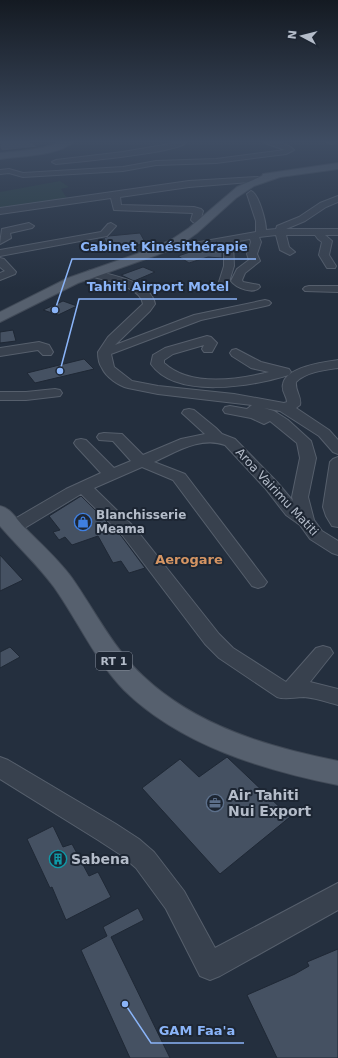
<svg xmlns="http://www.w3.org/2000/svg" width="338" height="1058" viewBox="0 0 338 1058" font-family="'DejaVu Sans',sans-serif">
	<rect width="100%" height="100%" fill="#242f3e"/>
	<polygon fill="#263c3f" points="60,181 69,187 61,189 68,200 0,210 0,192"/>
	<g fill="#455162" stroke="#1f2835">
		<polygon points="9,141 29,141 38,147 2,151 0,148 0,142"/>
		<polygon points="140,233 146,244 108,247 104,238 109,236"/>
		<polygon points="221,246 222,248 222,258 208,257 189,263 178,256 196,250"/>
		<polygon points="143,267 155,272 134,281 121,275"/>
		<polygon points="63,301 77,306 58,315 43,310"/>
		<polygon points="13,330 16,341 0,343 0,332"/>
		<polygon points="84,359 94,369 35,383 27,373"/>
		<polygon points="81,496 122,537 145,568 129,573 121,561 113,563 98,536 72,545 65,537 59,540 53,532 60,530 49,516"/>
		<polygon points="0,555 23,580 0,591"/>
		<polygon points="10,647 20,657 0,668 0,652"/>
		<polygon points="227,757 290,817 220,874 142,788 180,759 199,777"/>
		<polygon points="53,826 63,847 72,844 89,876 98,872 111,897 66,920 52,887 50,888 27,839"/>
		<polygon points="138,908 144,920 111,937 170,1058 130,1058 81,950 107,936 103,927"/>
		<polygon points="338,949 338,1058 277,1058 247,995 295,974 309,966 307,962"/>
	</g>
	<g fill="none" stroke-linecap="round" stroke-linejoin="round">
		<defs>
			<g id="minor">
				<path d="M178,141H184L186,143C175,153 76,162 56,164L52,162L56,160L123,152L175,143Z"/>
				<path d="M265,141C275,141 286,142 294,150L286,154L216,163L156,165L123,171L23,177L9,173L0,174V170L9,169L23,173L123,167L156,161L216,159L285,150L265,143Z"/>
				<polygon points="326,141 334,141 335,142 331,144"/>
				<polygon points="258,177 262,179 261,181 189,187 120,197 121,205 194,207 201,209 203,211 201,218 207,220 209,222 204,225 193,222 191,220 193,213 114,210 111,198 0,214 0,208 189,181"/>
				<path d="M251,191C259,194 266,222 266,230L276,229L277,226L299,217L320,203L338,196V202L326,207L305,221L286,229H338V235H325L332,241L329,255L336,266L335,268H327L319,255L322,242L318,239L315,235H286L289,247L295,252L290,255L280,250L276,235L259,237L261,242L257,254L260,261L245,273L242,280L243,282L259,285L260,287C254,295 236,288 231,281L237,269L249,260L247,254L251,242L250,239L233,242L234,266L229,282L224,285L219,282L224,266V244C211,246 176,254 167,244L172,241L194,243L256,232V221L247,194Z"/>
				<polygon points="29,223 34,226 32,228 10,233 11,238 0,244 2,229"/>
				<polygon points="111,223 116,226 107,236 0,256 0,250 101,232 108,224"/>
				<polygon points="0,258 4,259 16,272 15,274 0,280 0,273 5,271 0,267"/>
				<path d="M92,270C111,275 151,281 155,304L150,311L115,345L194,315L265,300L269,301L271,303L269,305L265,306L201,320L111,354L114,367L132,381L158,386L234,394L284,403L287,402C287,396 281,391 283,384C286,367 324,362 338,360V368C324,370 306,372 296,382C295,391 302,397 300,405L296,408L329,430L338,440V454L333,452L319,436L280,411L264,408L274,411L288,420L311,441L316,458L308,497L314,520L322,531L338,541V555L332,553L310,539L300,525L286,515L265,488L225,445C201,436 176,452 154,462L185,474L264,578L267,582L264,586L258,588L252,586L173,480L142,467L94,488L135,528L219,634L233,648L286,682L316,648L323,646L330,648L333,653L310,682L338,689V705C327,702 316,698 304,697C294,697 286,700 277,697L219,658L205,644L123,536L81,494L18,532L12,533L6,532L4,528L6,524L66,489L101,473L76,446L74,443L76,440L81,439L86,440L114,468L131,461L113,441L99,440L97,437L99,434L104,433L122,434L143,455L181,439L205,434L182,413L184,410L189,409L194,410L216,428L222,434L235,439L277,482L293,501L292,497L300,458L297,443L270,421L264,424L251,418L225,413L223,410L225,407L230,406L247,409L252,405L158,394L128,388C119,386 106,377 102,368C99,364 98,357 98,352L108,337L143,304C140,285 104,281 88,275L87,273L88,271Z"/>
				<polygon points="309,286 338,286 338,292 305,291 303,289 305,287"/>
				<path d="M207,336L211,337L217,343L212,352H204L202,349L204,345L173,354L164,360V363C190,387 237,380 269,372L251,368L232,356L230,353L232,350L236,349L261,362L289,369L291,372L289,375C253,386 176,400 151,364L153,355L165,348Z"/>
				<polygon points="39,342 49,345 53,352 51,355 43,355 38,350 0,356 0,348"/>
				<polygon points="55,389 60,390 62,393 60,396 26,400 0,400 0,392 26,392"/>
				<polygon points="338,457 338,527 332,526 326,516 323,507 330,462 333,459"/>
				<polygon points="0,757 8,760 116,824 139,839 154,852 184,891 215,948 338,883 338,910 220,976 210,980 200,976 166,909 136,868 121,855 98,840 0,779"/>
			</g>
			<g id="major">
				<path d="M62,141H74C60,156 19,156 0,159V153C21,151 43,150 62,141Z"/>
				<polygon points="338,163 338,169 280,177 254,186 236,198 197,233 179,246 157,255 78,283 0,322 0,312 68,278 148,250 171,240 189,228 237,187 262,176 263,174"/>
				<path d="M0,506C11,508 16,519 24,527C41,544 58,559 72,578C95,611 113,648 143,676C196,726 268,747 338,761V785C263,770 180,745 124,690C95,660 78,621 54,587C38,565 18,547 0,526Z"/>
			</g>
		</defs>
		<use href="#minor" stroke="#565f6c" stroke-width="2"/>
		<use href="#major" stroke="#414a57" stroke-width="2"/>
		<use href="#minor" fill="#38414e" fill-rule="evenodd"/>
		<use href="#major" fill="#56606e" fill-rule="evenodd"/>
	</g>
	<linearGradient id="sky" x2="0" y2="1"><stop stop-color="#141a22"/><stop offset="0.49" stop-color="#3f4d63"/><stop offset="1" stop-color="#3f4d63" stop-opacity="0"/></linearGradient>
	<rect width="338" height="289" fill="url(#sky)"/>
	<defs>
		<symbol id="shop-ring" viewBox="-11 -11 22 22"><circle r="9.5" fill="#1d2633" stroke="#3f7fe0" stroke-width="1.5"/><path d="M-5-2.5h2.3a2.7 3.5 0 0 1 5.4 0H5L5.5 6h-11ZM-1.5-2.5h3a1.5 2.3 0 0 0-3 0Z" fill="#3f7fe0"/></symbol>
		<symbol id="office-ring" viewBox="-11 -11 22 22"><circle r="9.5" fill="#1d2633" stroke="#5c6f8a" stroke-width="1.5"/><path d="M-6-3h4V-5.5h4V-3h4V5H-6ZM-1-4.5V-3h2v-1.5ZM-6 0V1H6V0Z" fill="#5c6f8a"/></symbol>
		<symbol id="building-ring" viewBox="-11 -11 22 22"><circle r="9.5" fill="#1d2633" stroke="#0f9aa8" stroke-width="1.5"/><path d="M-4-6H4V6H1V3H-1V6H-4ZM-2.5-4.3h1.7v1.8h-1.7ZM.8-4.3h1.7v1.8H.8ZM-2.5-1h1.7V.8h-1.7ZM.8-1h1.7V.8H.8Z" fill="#0f9aa8"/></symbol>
	</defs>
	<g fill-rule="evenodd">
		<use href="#shop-ring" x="73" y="512" width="20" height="20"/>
		<use href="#office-ring" x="205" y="793" width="20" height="20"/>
		<use href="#building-ring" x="48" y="849" width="20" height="20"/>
	</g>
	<g text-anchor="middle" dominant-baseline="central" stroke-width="4" stroke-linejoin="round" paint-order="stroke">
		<rect fill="#1d2633" stroke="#878f9c" stroke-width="1" x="96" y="652" width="36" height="18" rx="3"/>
		<g font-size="11" font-weight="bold" fill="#b4bcc9">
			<text x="114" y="661">RT 1</text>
		</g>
		<g font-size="12" fill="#b4bcc9" stroke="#1d2633">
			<text transform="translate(277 492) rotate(47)">Aroa Vairimu Matiti</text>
		</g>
		<g font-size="12" font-weight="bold" fill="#b4bcc9" stroke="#1d2633" text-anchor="start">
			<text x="96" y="515">Blanchisserie<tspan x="96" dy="14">Meama</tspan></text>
		</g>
		<g font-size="13" font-weight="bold" fill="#d59563" stroke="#1d2633">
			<text x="189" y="559">Aerogare</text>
		</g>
		<g font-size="14" font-weight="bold" fill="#b4bcc9" stroke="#1d2633" text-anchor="start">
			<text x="228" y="795">Air Tahiti<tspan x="228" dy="16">Nui Export</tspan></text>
			<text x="71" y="859">Sabena</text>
		</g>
	</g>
	<path fill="none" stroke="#8ab4f8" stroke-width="1.5" d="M55 310L72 259H256M60 371L79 299H237M125 1004L151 1043H244"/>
	<g fill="#8ab4f8" stroke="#1d2633" stroke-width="1.5">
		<circle cx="55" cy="310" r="4"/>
		<circle cx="60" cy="371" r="4"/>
		<circle cx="125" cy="1004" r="4"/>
	</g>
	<g font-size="13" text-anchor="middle" font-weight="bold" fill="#8ab4f8" stroke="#1d2633" stroke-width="4" stroke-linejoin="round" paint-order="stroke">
		<text x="164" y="251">Cabinet Kinésithérapie</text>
		<text x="158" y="291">Tahiti Airport Motel</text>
		<text x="197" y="1035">GAM Faa'a</text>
	</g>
	<g transform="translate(302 36) rotate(277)" stroke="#1d2633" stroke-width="3" paint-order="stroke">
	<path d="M0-3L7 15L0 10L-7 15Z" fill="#b4bcc9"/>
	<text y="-6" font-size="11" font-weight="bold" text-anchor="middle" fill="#b4bcc9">N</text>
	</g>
</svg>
